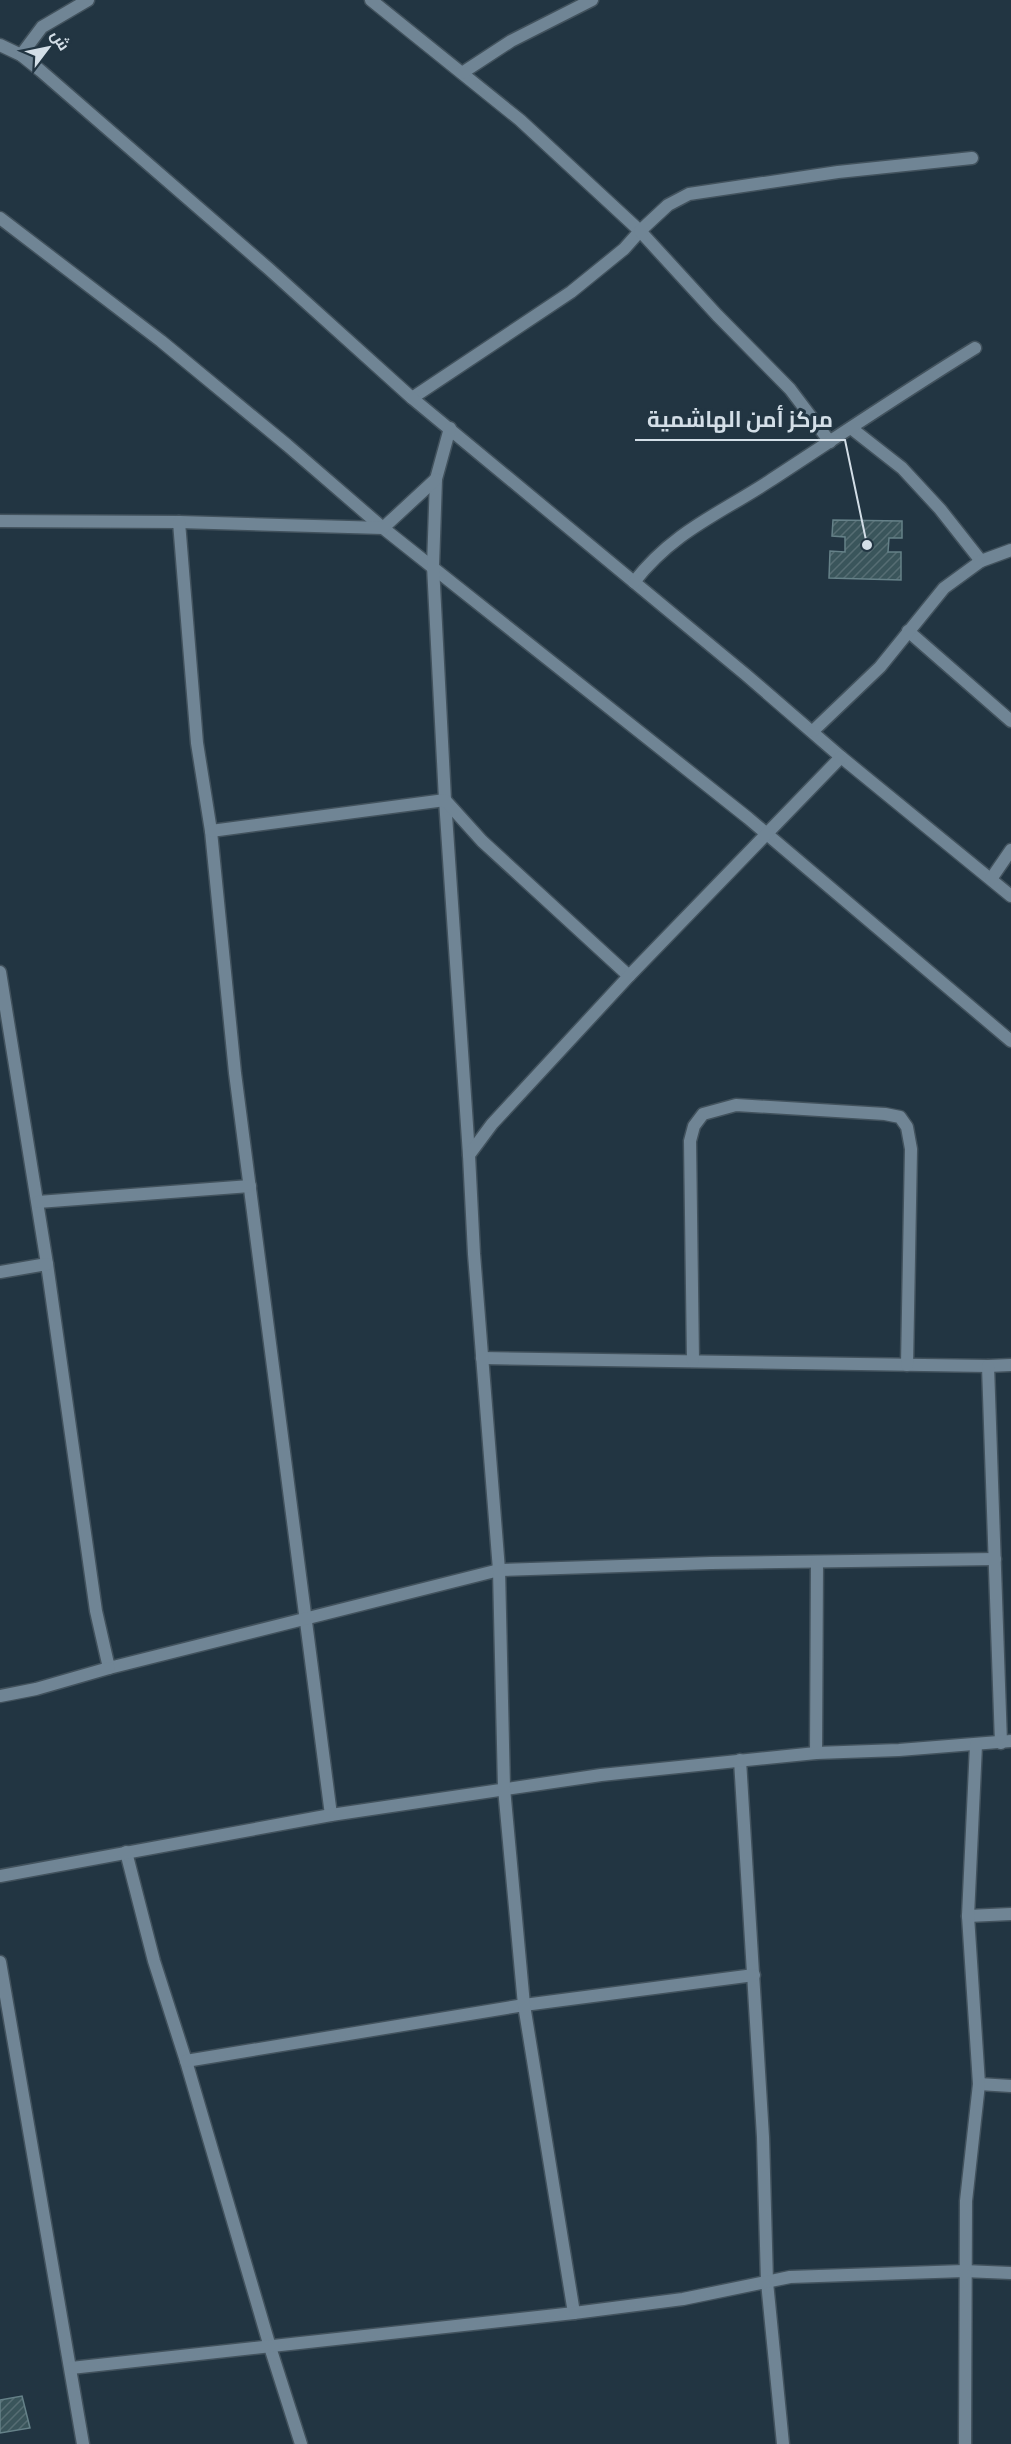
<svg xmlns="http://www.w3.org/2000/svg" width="1011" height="2444" viewBox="0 0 1011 2444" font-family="Barlow,Cairo,sans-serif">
	<defs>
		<pattern id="building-hatch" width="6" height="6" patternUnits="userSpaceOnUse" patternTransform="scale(1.5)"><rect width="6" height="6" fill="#3a555b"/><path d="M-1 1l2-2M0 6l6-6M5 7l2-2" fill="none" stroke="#566d73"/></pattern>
	</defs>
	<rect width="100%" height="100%" fill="#223542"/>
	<g fill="url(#building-hatch)" stroke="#658188" stroke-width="1.5">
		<polygon points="833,520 902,521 902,538 889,538 888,552 901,552 901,580 829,578 830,551 845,552 845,537 832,536"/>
		<polygon points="22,2396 30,2428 0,2433 0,2400"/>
	</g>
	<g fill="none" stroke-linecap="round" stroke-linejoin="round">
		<defs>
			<g id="street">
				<polyline points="371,0 520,120 640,231 624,249 571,292 412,398"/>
				<polyline points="0,45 21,55 41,71 269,269 412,398 745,674 841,757 1011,896"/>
				<polyline points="21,55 42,27 88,0"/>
				<polyline points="462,73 511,41 592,0"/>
				<polyline points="0,218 161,341 287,445 383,528 748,818 1011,1041"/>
				<polyline points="450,428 436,479 433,566 445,800 469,1155"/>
				<polyline points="851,428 902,468 940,509 981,561"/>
				<polyline points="830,442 790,389 717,315 640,231 668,205 689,194 838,172 972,158"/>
				<polyline points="0,521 179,522 383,528 436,479"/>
				<polyline points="179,522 197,743 211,831 235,1073 331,1815"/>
				<path d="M634,582C673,532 717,515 768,482C837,437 905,391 975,348"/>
				<polyline points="908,631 1011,721"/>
				<polyline points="813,731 880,667 944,588 981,561 1011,550"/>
				<polyline points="211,831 445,800 482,841 629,976"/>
				<polyline points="991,879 1011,850"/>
				<polyline points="0,972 47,1264 96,1611 109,1668 499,1570 711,1563 995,1559"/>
				<polyline points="38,1202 250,1186"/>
				<polyline points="0,1272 47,1264"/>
				<polyline points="482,1358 988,1366 1011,1365"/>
				<polyline points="693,1361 690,1141 694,1126 703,1114 736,1105 885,1114 900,1117 907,1127 911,1149 907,1365"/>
				<polyline points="988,1366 1001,1743"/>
				<polyline points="0,1696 36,1689 109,1668"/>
				<polyline points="816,1753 817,1562"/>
				<polyline points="740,1760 763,2137 767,2282 783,2444"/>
				<polyline points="126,1852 154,1961 186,2061 270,2347 301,2444"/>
				<polyline points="0,1876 331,1815 601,1775 816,1753 899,1750 1011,1741"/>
				<polyline points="968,1916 1011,1914"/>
				<polyline points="0,1962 83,2444"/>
				<polyline points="186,2061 524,2005 754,1975"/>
				<polyline points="979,2084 1011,2086"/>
				<polyline points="574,2313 524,2005 504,1788 499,1570 474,1254 469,1155 492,1124 629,976 841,757"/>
				<polyline points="71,2368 574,2313 683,2299 790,2277 964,2271 1011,2273"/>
				<polyline points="965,2444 966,2201 979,2084 968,1916 976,1745"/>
			</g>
		</defs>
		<use href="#street" stroke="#42525d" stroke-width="15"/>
		<use href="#street" stroke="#708595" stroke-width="12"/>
	</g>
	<path fill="none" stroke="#d3dee7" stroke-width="2" d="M867 545L845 440H635"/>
	<circle fill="#d3dee7" stroke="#223542" stroke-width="2" cx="867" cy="545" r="6"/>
	<g font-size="22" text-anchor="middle" font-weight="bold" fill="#d3dee7" stroke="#223542" stroke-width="6" stroke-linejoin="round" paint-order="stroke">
		<text x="740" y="427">مركز أمن الهاشمية</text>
	</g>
	<g transform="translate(48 48) rotate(58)" stroke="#223542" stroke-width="4.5" paint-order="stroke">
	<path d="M0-4.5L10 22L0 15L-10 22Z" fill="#d3dee7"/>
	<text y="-9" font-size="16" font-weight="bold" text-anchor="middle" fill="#d3dee7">ش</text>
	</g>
</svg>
